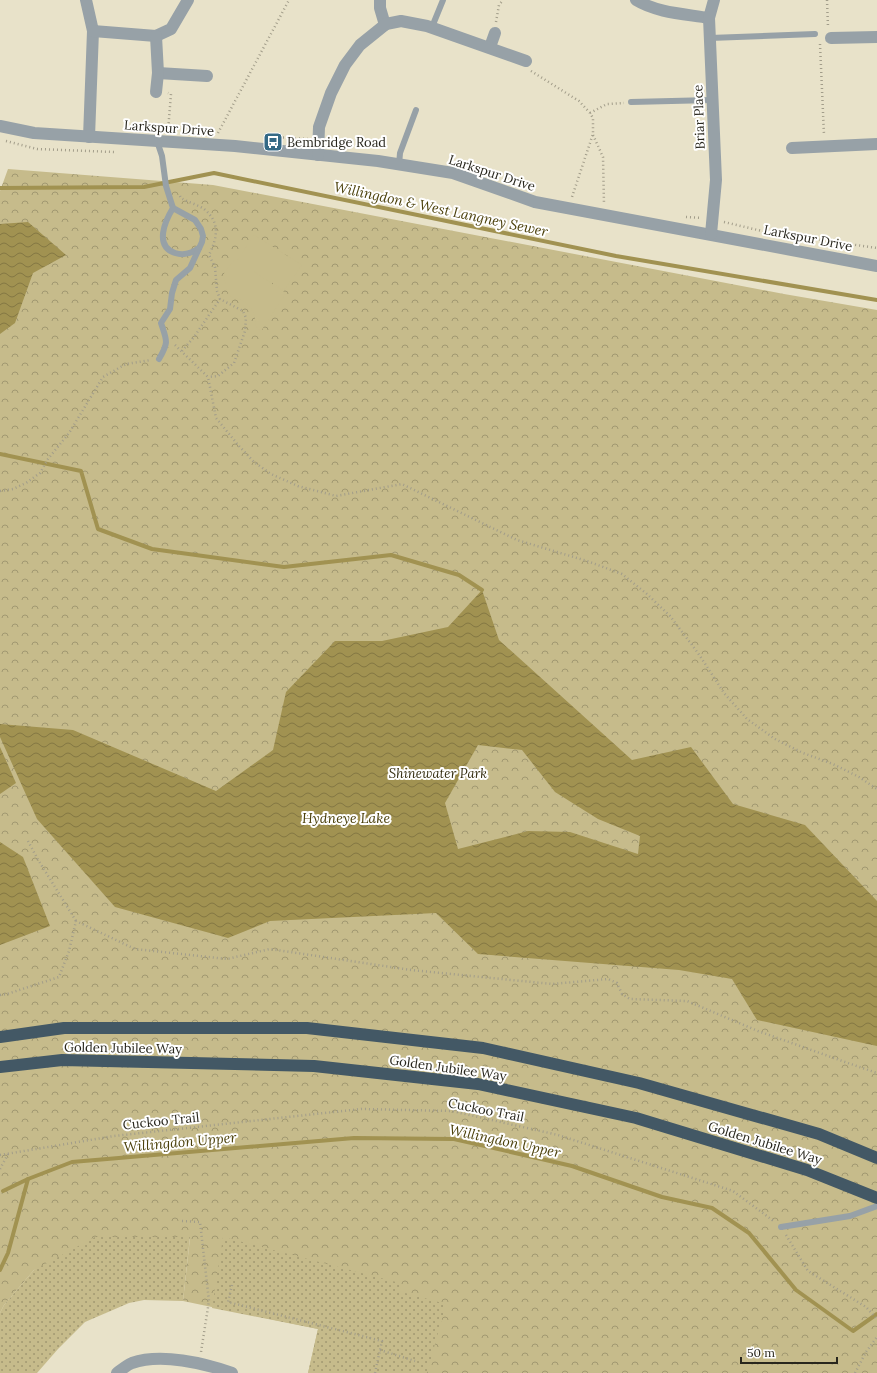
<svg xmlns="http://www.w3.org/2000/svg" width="877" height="1373" viewBox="0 0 877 1373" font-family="Lora,serif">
	<defs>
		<pattern id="forest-crowns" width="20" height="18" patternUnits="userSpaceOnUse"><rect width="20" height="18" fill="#c6bb8b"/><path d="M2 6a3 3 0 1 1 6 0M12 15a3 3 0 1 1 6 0" fill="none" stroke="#a19871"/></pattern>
		<pattern id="garden-dots" width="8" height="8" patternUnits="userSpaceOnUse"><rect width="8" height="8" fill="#c6bb8b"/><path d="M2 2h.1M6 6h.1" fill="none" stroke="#a19871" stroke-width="1.8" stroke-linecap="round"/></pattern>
		<pattern id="water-waves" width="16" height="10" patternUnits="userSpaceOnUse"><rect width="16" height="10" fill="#a19251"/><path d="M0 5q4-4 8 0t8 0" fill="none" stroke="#837743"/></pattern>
	</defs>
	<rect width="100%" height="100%" fill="#e8e2c9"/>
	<polygon fill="url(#forest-crowns)" points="8,169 213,185 784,294 877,310 877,1373 308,1373 318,1329 183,1301 190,1238 34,1270 4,1305 0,1313 0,191"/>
	<g fill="url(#garden-dots)">
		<polygon points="95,1237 190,1237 183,1301 144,1300 129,1303 85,1322 58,1349 37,1373 0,1373 0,1313 4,1305 34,1270"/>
		<polygon points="223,1237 400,1283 398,1291 446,1304 427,1373 308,1373 318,1329 212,1308"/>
	</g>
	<path fill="#c6bb8b" d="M254,235L302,265L284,290L253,271L286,293L261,331L255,326C257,316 251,305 241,300C236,298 230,298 228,293C225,287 225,279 224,273L234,260L237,261Z"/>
	<g fill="url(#water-waves)" fill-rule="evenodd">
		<polygon points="28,222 66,255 33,273 15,323 0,334 0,224"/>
		<path d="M482,590L499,640L632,760L691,747L733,804L805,825L877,901V1046L757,1020L732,979L679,970L478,954L436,913L270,921L228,938L115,907L37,819L0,737V724L73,730L216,791L273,750L286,692L335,641H382L448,627ZM478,745L522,750L555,792L598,819L640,836L638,854L570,832L528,831L458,849L445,803Z"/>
		<polygon points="0,747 16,783 0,794"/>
		<polygon points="0,842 23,857 50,926 0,945"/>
	</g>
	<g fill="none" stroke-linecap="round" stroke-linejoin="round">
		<g stroke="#a19251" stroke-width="4">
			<polyline points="0,188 144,187 214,173 616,256 877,300"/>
			<polyline points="0,454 81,471 98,529 152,549 284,567 391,555 459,575 482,590"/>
			<polyline points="3,1191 28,1179 72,1162 354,1138 454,1139 572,1166 662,1197 712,1208 749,1233 796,1290 853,1331 877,1314"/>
			<polyline points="0,1270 8,1253 28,1179"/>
		</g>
		<g stroke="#a29d8a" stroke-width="2.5" stroke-dasharray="1 3" stroke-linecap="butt">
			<polyline points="827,0 828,27"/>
			<polyline points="496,22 499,5 503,0"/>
			<polyline points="820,44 824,135"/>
			<polyline points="531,71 579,101 590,113 593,118 593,134 572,197"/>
			<polyline points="590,113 607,104 624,103"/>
			<polyline points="168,131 171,94 168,93"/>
			<polyline points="218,133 289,0"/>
			<polyline points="593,135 603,157 604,204"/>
			<polyline points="275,137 308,139"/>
			<polyline points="6,141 37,149 114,152"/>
			<path d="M180,196L181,198C188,202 198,205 204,209C221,223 217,238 209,255L215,267L217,291L220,299L243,311L246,318L245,331L234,363L218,376L208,377"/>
			<polyline points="686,217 701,218"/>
			<polyline points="724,222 762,231"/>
			<polyline points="772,233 877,248"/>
			<polyline points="175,345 208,377 216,418 239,446 254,462 271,474 298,486 336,496 402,484 517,540 587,561 622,574 647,594 670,616 698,653 724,693 747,719 775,739 803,753 833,764 859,777 877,789"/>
			<polyline points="182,351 194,337 220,299"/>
			<polyline points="0,491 13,489 26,483 40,473 48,459 69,433 103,377 126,364 151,360"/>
			<polyline points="28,841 37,858 76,921"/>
			<polyline points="0,995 7,994 59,977 69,951 76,921 135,949 227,959 270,949 411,970 552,984 608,979 617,983 622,994 630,999 687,1001 758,1031 845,1062 877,1073"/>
			<polyline points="0,1155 114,1136 361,1109 452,1111 558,1135 733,1191 775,1222"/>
			<polyline points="0,1169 8,1154"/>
			<polyline points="182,1221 200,1222 209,1301 201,1352"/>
			<polyline points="786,1235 808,1271 866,1307 877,1319"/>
			<polyline points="232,1285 228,1302 382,1341 375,1373"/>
			<polyline points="380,1350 415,1361"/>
			<polyline points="855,1373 866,1352 877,1337"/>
		</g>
		<g stroke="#97a1a7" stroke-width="6">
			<polyline points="432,27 443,0"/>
			<polyline points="710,38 815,34"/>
			<polyline points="631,102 712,100"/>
			<path d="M157,141L162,156L166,186L173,208C165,221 154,246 175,253C184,256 191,254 199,248"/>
			<polyline points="399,165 400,153 416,110"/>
			<path d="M159,359C169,342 167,341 161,323L170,309L172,293L176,280L190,268L202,242L203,236L201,229L195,220L173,208"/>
			<polyline points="781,1227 850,1216 877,1206"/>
		</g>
		<g stroke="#97a1a7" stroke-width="12">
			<polyline points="86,0 93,31 89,137"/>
			<polyline points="380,0 380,8 385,25"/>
			<path d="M636,0C657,13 686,14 709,18"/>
			<polyline points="93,31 156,36 171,29 188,0"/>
			<polyline points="831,38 877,37"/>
			<polyline points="490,47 495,33"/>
			<polyline points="158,73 207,76"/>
			<polyline points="156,92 158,73 156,36"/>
			<polyline points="0,126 34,133 235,146 378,161 453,173 535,202 877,266"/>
			<polyline points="792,148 877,144"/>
			<polyline points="318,155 319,127 331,93 345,65 360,45 386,24 401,21 427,26 526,61"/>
			<polyline points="711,234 716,180 709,18 714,0"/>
			<path d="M117,1373C121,1370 127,1365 132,1363C161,1353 204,1363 232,1373"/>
		</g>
		<g stroke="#435865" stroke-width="12">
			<polyline points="0,1037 64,1028 307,1028 483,1048 639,1083 819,1134 877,1158"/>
			<polyline points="0,1067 62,1060 314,1066 478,1084 636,1118 807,1170 877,1198"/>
		</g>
	</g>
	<defs>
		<symbol id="bus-square" viewBox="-11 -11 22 22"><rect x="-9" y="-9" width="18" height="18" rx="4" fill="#346985" stroke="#fff"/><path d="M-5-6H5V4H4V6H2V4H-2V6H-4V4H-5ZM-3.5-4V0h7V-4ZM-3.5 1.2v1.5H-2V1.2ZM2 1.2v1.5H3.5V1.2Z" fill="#fff"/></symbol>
	</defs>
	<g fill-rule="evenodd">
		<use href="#bus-square" x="262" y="131" width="22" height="22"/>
	</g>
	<g text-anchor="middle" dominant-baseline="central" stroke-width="4" stroke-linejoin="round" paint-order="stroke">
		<g font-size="13" fill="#28261d" stroke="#fff">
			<text transform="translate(699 117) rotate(-92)">Briar Place</text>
			<text transform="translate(169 128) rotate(4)">Larkspur Drive</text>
			<text transform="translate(492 173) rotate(18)">Larkspur Drive</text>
			<text transform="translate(808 238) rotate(11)">Larkspur Drive</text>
			<text transform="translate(123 1048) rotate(1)">Golden Jubilee Way</text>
			<text transform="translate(448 1068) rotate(8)">Golden Jubilee Way</text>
			<text transform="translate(486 1110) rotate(11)">Cuckoo Trail</text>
			<text transform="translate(161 1121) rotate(-6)">Cuckoo Trail</text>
			<text transform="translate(765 1143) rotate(17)">Golden Jubilee Way</text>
		</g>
		<g font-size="13" fill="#28261d" stroke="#fff" text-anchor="start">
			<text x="287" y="142">Bembridge Road</text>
		</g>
		<g font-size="13" font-style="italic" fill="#352e10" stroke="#fff">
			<text x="438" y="773">Shinewater Park</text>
		</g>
		<g font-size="14" font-style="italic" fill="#4c410b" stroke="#fff">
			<text transform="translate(441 209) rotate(12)">Willingdon &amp; West Langney Sewer</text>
			<text x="346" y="818">Hydneye Lake</text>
			<text transform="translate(505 1141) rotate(12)">Willingdon Upper</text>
			<text transform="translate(180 1142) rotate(-5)">Willingdon Upper</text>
		</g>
	</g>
	<path d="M741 1357v6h96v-6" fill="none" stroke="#28261d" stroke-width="2"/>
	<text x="747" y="1357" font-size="12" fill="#28261d" stroke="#ffffff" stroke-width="3" paint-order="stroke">50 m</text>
</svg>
